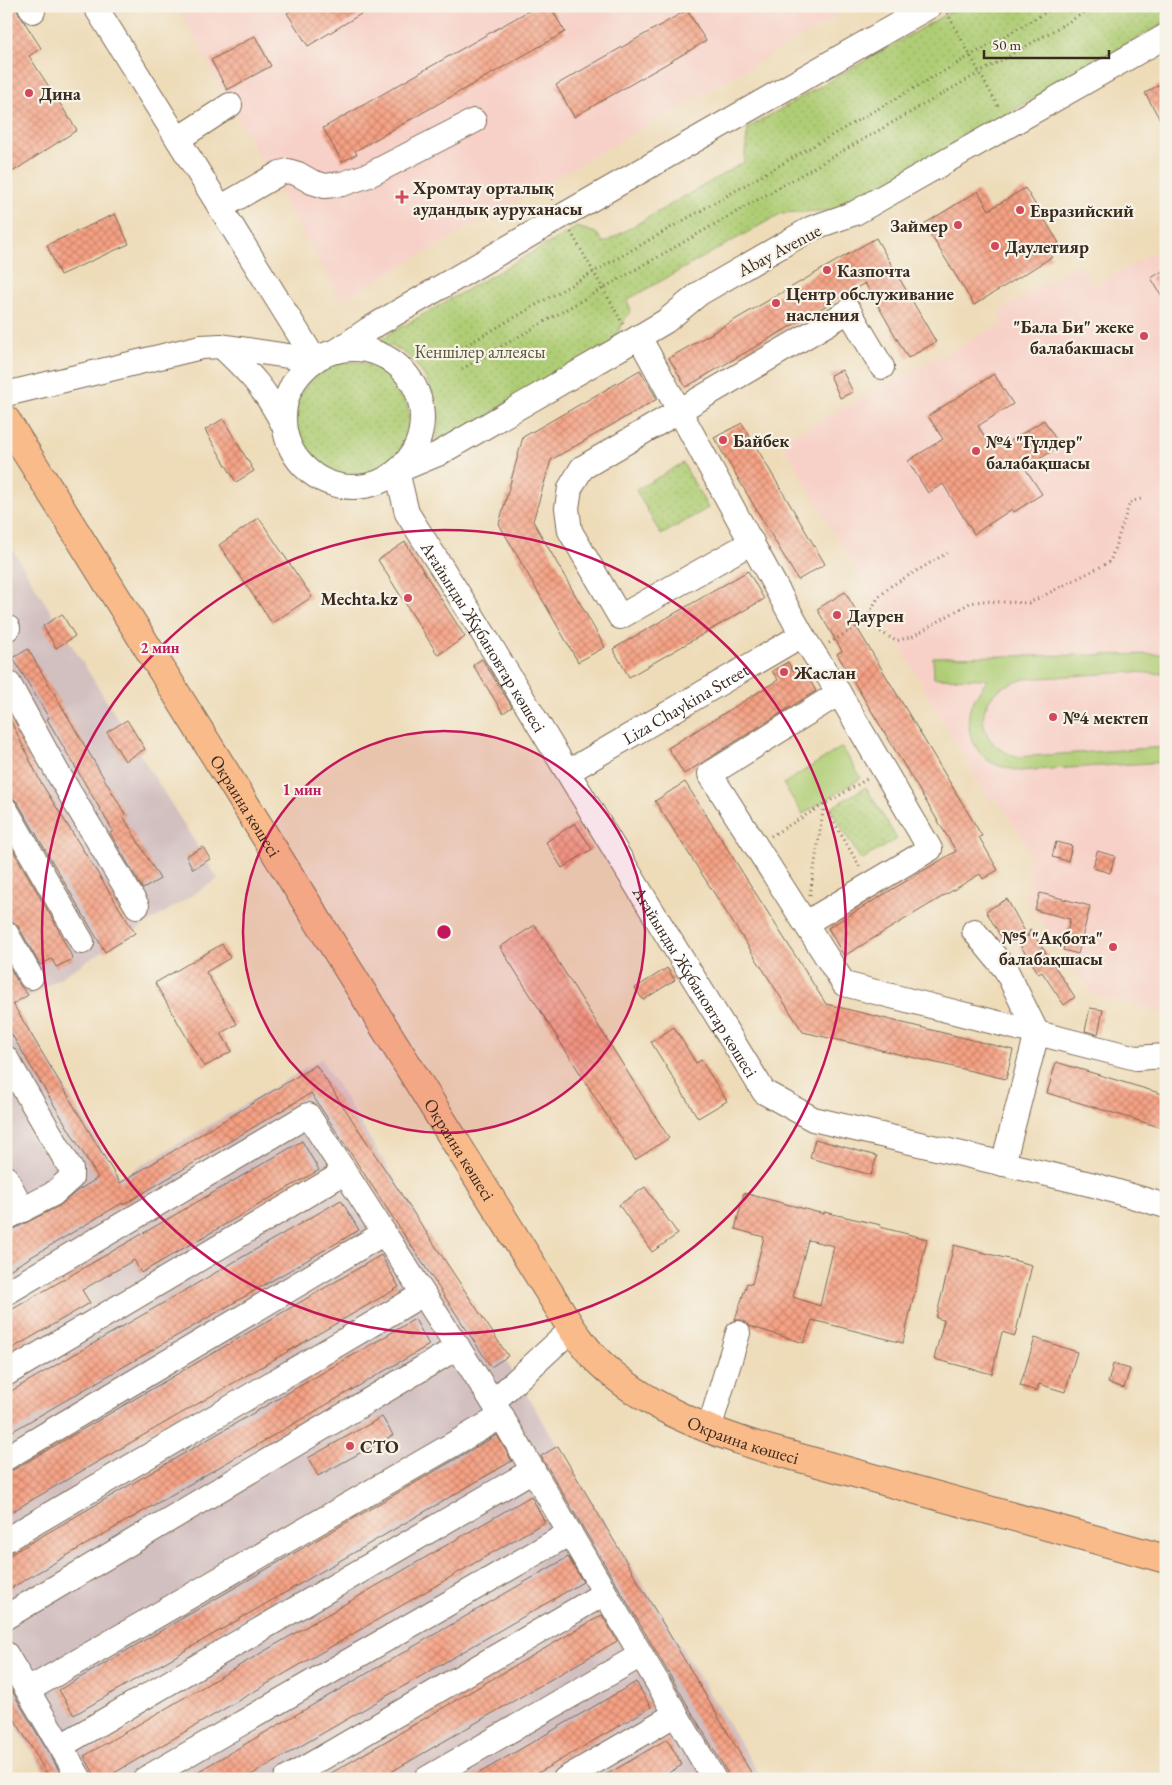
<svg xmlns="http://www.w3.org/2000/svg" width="1172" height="1785" viewBox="0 0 1172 1785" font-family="'EB Garamond',serif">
	<defs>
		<pattern id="green-dots" width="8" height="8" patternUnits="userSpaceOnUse" patternTransform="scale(1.25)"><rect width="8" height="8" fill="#afcd75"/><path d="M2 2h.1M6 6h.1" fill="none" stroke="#97b065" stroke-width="1.8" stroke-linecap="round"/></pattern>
		<pattern id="building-cross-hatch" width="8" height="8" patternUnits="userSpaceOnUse" patternTransform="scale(1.25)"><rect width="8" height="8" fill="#f6a184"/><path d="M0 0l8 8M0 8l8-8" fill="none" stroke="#c8836b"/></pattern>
	</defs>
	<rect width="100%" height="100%" fill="#f7f3e8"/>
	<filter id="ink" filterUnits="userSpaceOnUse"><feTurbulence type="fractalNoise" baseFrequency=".02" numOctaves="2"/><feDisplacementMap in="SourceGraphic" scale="10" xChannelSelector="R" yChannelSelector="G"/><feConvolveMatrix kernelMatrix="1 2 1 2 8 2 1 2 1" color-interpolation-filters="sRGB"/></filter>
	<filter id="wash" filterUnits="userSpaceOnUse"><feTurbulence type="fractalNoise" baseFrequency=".0096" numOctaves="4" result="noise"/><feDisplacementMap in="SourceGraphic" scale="20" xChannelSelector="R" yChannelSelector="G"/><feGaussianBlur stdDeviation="1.12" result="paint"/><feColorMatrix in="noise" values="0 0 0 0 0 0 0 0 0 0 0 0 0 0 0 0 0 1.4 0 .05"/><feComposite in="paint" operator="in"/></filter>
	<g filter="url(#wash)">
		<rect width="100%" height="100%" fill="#eedcb9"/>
		<g fill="#f7d1c8">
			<polygon points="177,6 856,6 341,301 223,93"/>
			<polygon points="1166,245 1166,1014 1092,994 1027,900 1029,850 997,798 990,802 781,441 1003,323 998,312 1079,263 1093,287"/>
		</g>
		<polygon fill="#d2bfc0" points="6,540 218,879 15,1006 120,1178 321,1059 762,1779 48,1779 6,1708"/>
		<g fill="url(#green-dots)" stroke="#757c4a">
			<path d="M960,6H1166V22L840,210L782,213L627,300L631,310L609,346L434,446C437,436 440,426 438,415C436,394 424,370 408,356C400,348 387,345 377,341L577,227L596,233L604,243L744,162L748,128Z"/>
			<circle cx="352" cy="419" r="57"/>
			<polygon points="683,463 708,508 661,535 636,490"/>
			<polygon points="866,787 897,839 861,860 830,808"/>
		</g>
		<g fill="#afcd75" stroke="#757c4a">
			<path d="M1166,654V674L1132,672L1025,679C1017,682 1007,684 1000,689C981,702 978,726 993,743C999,750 1008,753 1016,757L1166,747V762L1019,771C1009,768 998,767 989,761C972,749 964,725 971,706C975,696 982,688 988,679L934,678L933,657Z"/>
			<polygon points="842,747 861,778 803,814 783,784"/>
		</g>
		<g id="blocks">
			<g fill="url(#building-cross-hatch)" fill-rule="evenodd">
				<polygon points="6,6 14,6 41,48 29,56 77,130 6,176"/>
				<polygon points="298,6 374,6 308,46 287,13"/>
				<polygon points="537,6 550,6 565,32 355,151 357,154 342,162 323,128"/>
				<polygon points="687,10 706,41 574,117 556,85"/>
				<polygon points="255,36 271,66 227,90 211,60"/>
				<polygon points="1159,85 1166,98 1166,130 1145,93"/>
				<polygon points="1025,188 1059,243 1047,250 1052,257 974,305 924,224 978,191 989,210"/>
				<polygon points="115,214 129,244 60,275 47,245"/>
				<polygon points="876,238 936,342 908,358 865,283 686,387 669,358"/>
				<polygon points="1166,269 1166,303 1151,278"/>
				<polygon points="640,370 657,399 551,460 533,521 605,647 578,662 499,524 523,437"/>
				<polygon points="842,370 853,392 840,398 830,375"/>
				<polygon points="994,374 1013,404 978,426 992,449 1002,443 1004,445 1044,420 1060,446 1025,468 1042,494 1014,512 1012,509 974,534 943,484 928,493 908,461 943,439 928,416"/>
				<polygon points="223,419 254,471 236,482 205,430"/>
				<polygon points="742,423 825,564 798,580 714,438"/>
				<polygon points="259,518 312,597 272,623 219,545"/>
				<polygon points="405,542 465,637 438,655 378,560"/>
				<polygon points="748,571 764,599 629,677 613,649"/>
				<polygon points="845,592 860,617 853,621 982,836 979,837 998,870 983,879 980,874 844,956 828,928 956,851 837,654 842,651 817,609"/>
				<polygon points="62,614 75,636 56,648 43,626"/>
				<polygon points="28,649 125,814 123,816 160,879 143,889 110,833 113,831 47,719 49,718 13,658"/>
				<polygon points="482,659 512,707 503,713 473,665"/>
				<polygon points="788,662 793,671 801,666 816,691 684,774 668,748 778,680 772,671"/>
				<polygon points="6,711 40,781 135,933 105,952 18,803 13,798 6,796"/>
				<polygon points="127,720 145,749 125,761 107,732"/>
				<polygon points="685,782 826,1004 1013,1050 1006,1079 803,1032 655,801"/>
				<polygon points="575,823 592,849 562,868 546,842"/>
				<polygon points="6,838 56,925 73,959 56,967 52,959 40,965 18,926 12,921 6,910"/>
				<polygon points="1056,842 1072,846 1068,861 1052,857"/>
				<polygon points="203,847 210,859 193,869 186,856"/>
				<polygon points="1097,851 1115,856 1110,873 1093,868"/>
				<polygon points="1040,893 1090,906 1078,954 1063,950 1070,919 1035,910"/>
				<polygon points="1007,899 1028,937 1030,929 1075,997 1064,1005 1042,972 1039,974 1014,936 1004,942 986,911"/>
				<polygon points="535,925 669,1138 635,1160 500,947"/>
				<polygon points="222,944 230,958 206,972 237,1024 221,1033 232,1051 204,1067 155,983"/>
				<polygon points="6,961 19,984 28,995 13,1004 120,1183 316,1065 508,1356 491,1367 311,1093 123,1205 122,1203 6,1272 6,1233 59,1206 77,1191 98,1178 6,1025"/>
				<polygon points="667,968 675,980 643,1000 635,988"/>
				<polygon points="1090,1008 1103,1010 1098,1034 1085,1031"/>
				<polygon points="674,1027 696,1063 701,1060 727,1101 698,1118 651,1042"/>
				<polygon points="1056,1062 1166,1095 1166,1129 1047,1093"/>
				<polygon points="815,1139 877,1156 871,1175 810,1158"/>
				<polygon points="302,1141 319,1170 141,1273 134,1260 82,1290 90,1303 6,1352 6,1313"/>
				<polygon points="645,1187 678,1234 652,1252 619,1205"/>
				<path d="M744,1193L824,1214V1212L881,1225L880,1227L927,1239L903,1343L812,1320L804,1343L749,1326L742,1320H735L747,1283L752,1284L764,1237L735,1229ZM808,1240L834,1246L820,1306L793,1297Z"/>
				<polygon points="341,1200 359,1230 6,1435 6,1394"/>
				<polygon points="954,1245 1032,1265 1015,1336 1002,1332 992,1374 934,1359 944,1320 936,1318"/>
				<polygon points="381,1255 399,1287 6,1515 6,1472 13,1470"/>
				<polygon points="415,1319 429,1345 6,1591 6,1557"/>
				<polygon points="1035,1338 1077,1352 1065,1392 1039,1384 1037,1391 1020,1386"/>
				<polygon points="1113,1364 1130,1369 1124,1388 1108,1383"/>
				<polygon points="382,1417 393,1435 318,1476 308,1458"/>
				<polygon points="497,1435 512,1461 74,1715 59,1690"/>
				<polygon points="558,1446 755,1779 731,1779 541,1456"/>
				<polygon points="531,1496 545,1522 104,1779 97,1779 84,1756"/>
				<polygon points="568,1557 583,1582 244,1779 185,1779"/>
				<polygon points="602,1615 617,1641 379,1779 321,1779"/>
				<polygon points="6,1681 64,1779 50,1779 6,1705"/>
				<polygon points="636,1682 651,1707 528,1779 469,1779"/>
				<polygon points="667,1739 682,1765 658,1779 599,1779"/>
			</g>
		</g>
	</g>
	<g filter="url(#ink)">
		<use href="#blocks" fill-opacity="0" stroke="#7a6854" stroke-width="1"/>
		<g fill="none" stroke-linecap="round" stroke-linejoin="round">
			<defs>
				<g id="minor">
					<polyline points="30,6 33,11"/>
					<polyline points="95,6 315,360"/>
					<path id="s1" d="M1166,36L855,213L812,228L700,293L666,321L639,337L438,454L397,471L407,513L478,625L654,914L764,1092L813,1119L1094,1185L1166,1206"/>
					<polyline points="178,139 230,105"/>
					<polyline points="220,208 280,173 288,171 298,174 312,182 325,186 342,184 369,175 474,121"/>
					<polyline points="639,337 802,635 839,693"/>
					<path d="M221,346C250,373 266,390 284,426"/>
					<circle cx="353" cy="418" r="69"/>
					<polyline points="337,351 369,329 562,216 930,6"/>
					<polyline points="6,394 201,347 221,346 315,360"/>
					<polyline points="752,542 620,617 570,531 567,508 570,488 582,468 849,311 882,367"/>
					<polyline points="6,629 8,628"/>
					<polyline points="6,683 9,684 56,770 137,906"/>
					<path id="s2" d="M568,772L802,635"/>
					<polyline points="6,810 82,942"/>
					<polyline points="806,923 930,849 839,693 710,774 844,984 1136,1058 1166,1056"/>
					<polyline points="974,931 1006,970 1037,1033 1003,1164"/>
					<polyline points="6,933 31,977"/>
					<polyline points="6,1058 71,1169 71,1178 53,1194 6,1218"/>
					<polyline points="6,1178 23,1210"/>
					<polyline points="6,1293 308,1115 493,1402 714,1779"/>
					<polyline points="6,1374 345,1172"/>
					<polyline points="493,1402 572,1329"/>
					<polyline points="709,1429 738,1333"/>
					<polyline points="6,1458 384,1233"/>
					<polyline points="6,1540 423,1294"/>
					<polyline points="6,1617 458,1347"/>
					<polyline points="6,1654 80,1779"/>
					<polyline points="28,1690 502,1416"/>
					<polyline points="61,1746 533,1470"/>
					<polyline points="145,1779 570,1533"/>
					<polyline points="286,1779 605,1593"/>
					<polyline points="426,1779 641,1655"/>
					<polyline points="565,1779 676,1714"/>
				</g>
				<g id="major">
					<path id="s3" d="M6,420L572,1329C580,1339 588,1352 598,1361C643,1405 705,1430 764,1448L1166,1559"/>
				</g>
			</defs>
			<use href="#minor" stroke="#7a6854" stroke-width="26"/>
			<use href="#major" stroke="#7a6854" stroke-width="30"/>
			<g stroke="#7a6854" stroke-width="3" stroke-dasharray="1 4" stroke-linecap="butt">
				<polyline points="947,13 999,108"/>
				<polyline points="547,190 553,200"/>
				<polyline points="571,232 623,324"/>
				<polyline points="449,355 1057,6"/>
				<polyline points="462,369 1096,6"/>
				<polyline points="864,622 878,598 891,586 947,553"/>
				<polyline points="829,643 864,622 896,641 913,636 970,603 983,601 1029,603 1110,562 1130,502 1144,498"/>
				<polyline points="824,805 861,869"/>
				<polyline points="771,836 867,779"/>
				<polyline points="810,895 824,805"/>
			</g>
			<use href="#minor" stroke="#fff" stroke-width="24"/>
			<use href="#major" stroke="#fabb8b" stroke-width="28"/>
		</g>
	</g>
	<circle cx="444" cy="932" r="201" fill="#c2185b" fill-opacity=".12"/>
	<g fill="none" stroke="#c2185b" stroke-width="2.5">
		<circle cx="444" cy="932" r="201"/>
		<circle cx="444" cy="932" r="402"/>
	</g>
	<g fill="#d1495b" stroke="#f7f3e8" stroke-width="2">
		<circle cx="29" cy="93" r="5"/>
		<path d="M399.5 189.5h5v5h5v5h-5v5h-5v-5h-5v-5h5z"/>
		<circle cx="1020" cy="210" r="5"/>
		<circle cx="958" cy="225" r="5"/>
		<circle cx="995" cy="246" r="5"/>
		<circle cx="827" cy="270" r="5"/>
		<circle cx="776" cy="303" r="5"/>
		<circle cx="1144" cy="336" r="5"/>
		<circle cx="723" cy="440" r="5"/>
		<circle cx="976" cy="451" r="5"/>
		<circle cx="408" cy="598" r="5"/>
		<circle cx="837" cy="615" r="5"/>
		<circle cx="784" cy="672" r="5"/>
		<circle cx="1053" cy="717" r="5"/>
		<circle cx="1113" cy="947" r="5"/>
		<circle cx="350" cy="1446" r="5"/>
	</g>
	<g text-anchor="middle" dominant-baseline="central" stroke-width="4.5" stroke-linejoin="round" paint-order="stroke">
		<g font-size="18" font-weight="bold" fill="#3b2a1e" stroke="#f7f3e8" text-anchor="start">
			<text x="39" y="93">Дина</text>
			<text x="413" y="187">Хромтау орталық<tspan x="413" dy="21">аудандық ауруханасы</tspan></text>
			<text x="1030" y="210">Евразийский</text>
			<text x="948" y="225" text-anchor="end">Займер</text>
			<text x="1005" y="246">Даулетияр</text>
			<text x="837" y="270">Казпочта</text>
			<text x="786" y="293">Центр обслуживание<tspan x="786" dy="21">насления</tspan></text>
			<text x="1134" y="326" text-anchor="end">"Бала Би" жеке<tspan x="1134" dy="21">балабакшасы</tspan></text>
			<text x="733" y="440">Байбек</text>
			<text x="986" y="441">№4 "Гүлдер"<tspan x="986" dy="21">балабақшасы</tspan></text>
			<text x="398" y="598" text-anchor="end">Mechta.kz</text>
			<text x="847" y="615">Даурен</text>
			<text x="794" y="672">Жаслан</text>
			<text x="1063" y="717">№4 мектеп</text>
			<text x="1103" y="937" text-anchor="end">№5 "Ақбота"<tspan x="1103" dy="21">балабақшасы</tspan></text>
			<text x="360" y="1446">СТО</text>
		</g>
		<g font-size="18" fill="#3b2a1e" stroke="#f7f3e8">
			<text transform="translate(779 250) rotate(-28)">Abay Avenue</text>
			<text stroke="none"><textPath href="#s1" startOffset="1074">Ағайынды Жұбановтар көшесі</textPath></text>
			<text stroke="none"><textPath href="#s2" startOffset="136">Liza Chaykina Street</textPath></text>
			<text stroke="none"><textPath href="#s3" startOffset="454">Окраина көшесі</textPath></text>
			<text stroke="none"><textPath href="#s1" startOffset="1479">Ағайынды Жұбановтар көшесі</textPath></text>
			<text stroke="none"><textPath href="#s3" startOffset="859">Окраина көшесі</textPath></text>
			<text stroke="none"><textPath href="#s3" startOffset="1279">Окраина көшесі</textPath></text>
		</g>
		<g font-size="18" fill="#585334" stroke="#f7f3e8">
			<text x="480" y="351">Кеншілер аллеясы</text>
		</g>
	</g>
	<circle cx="444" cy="932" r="8" fill="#c2185b" stroke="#f7f3e8" stroke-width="2.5"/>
	<g font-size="15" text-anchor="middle" font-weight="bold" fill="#c2185b" stroke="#f7f3e8" stroke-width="4.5" stroke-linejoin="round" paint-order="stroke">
		<text x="160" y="653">2 мин</text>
		<text x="302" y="795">1 мин</text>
	</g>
	<rect width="1172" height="1785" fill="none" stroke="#f7f3e8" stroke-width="25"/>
	<path d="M984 50v8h125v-8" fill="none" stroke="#3b2a1e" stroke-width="2.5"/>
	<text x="992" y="50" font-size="15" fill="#3b2a1e" stroke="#f7f3e8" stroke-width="4" paint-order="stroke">50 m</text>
</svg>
